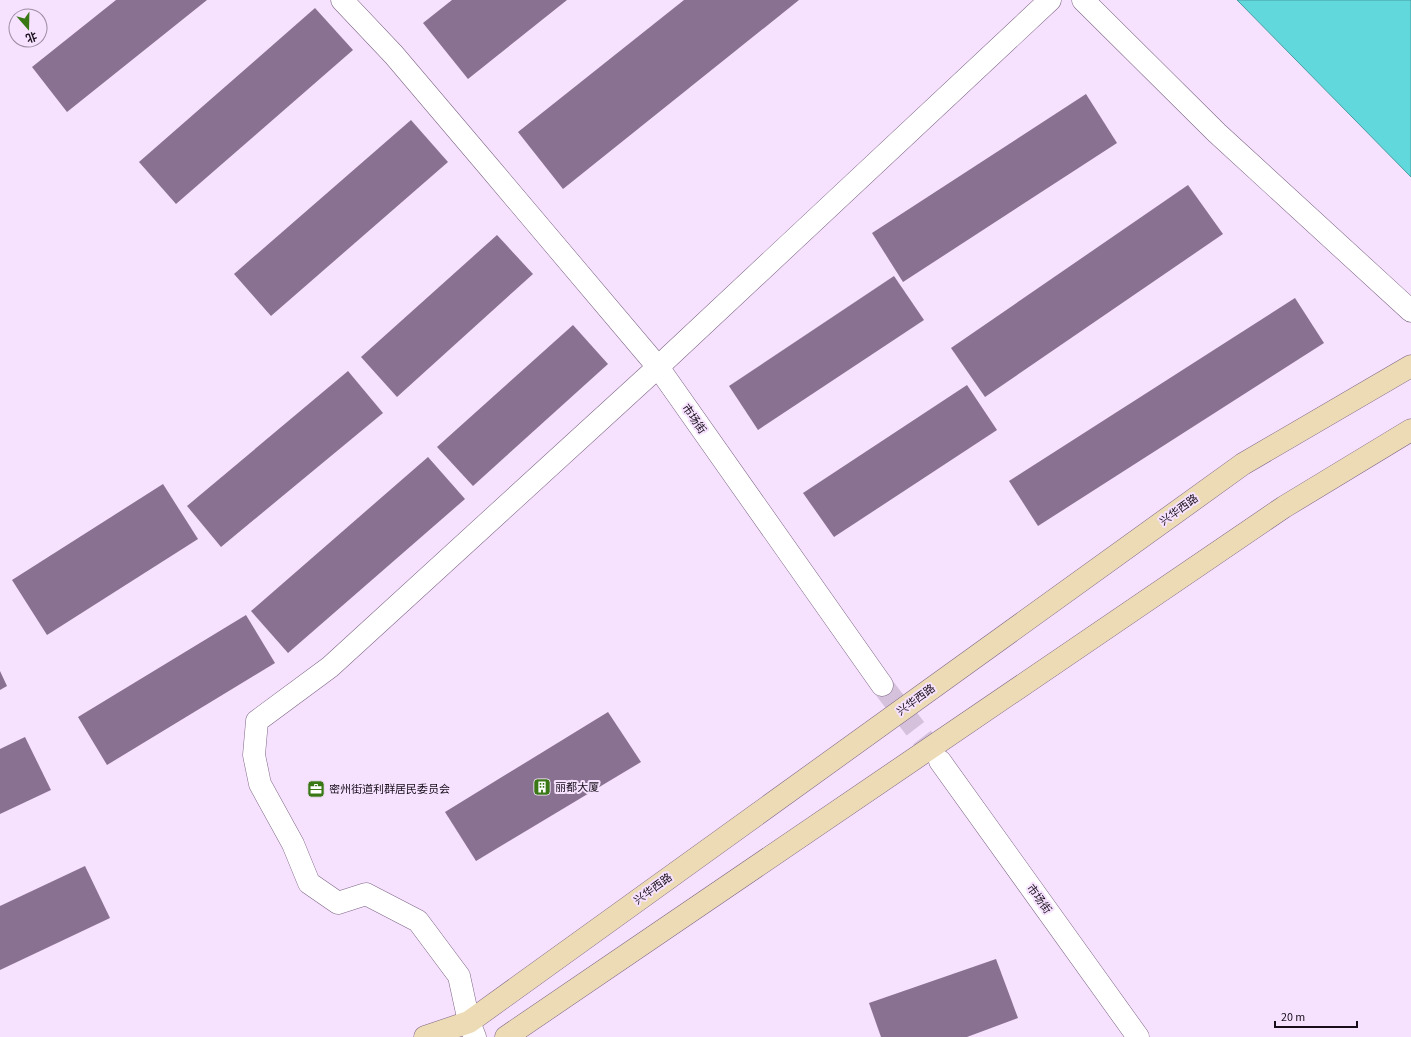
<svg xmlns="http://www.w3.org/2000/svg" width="1411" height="1037" viewBox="0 0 1411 1037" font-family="'Source Sans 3','Noto Sans SC',sans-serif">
	<rect width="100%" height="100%" fill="#f6e1fe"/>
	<polygon fill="#61d9dc" stroke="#4b9ca2" points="1237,0 1411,0 1411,177"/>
	<g fill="#897191">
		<polygon points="116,0 207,0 67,112 32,67"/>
		<polygon points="452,0 567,0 468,79 423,23"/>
		<polygon points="684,0 799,0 563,189 518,132"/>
		<polygon points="315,8 353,50 176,204 139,162"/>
		<polygon points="1086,94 1117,143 903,282 872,233"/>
		<polygon points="411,120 448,162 271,316 234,274"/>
		<polygon points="1188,185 1223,234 985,397 951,348"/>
		<polygon points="497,235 533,274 397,397 361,357"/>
		<polygon points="894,276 924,320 758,430 729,386"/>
		<polygon points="1295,298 1324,343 1038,526 1009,481"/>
		<polygon points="573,325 608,364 473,486 437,447"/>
		<polygon points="348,371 383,413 221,547 187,506"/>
		<polygon points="967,385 997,430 834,537 803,493"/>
		<polygon points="428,457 465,499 288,653 251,611"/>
		<polygon points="163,484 198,539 47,635 12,580"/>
		<polygon points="246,615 275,663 107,765 78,717"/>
		<polygon points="0,671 7,686 0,690"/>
		<polygon points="608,712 641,762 476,861 445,812"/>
		<polygon points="25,737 51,790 0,814 0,749"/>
		<polygon points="85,866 110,918 0,970 0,906"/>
		<polygon points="996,959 1018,1018 967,1037 881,1037 869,1003"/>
	</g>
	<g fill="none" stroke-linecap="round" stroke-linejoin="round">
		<polyline stroke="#d5c1dc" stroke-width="22" stroke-dasharray="22 11" stroke-linecap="butt" points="882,685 940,761"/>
		<defs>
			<polyline id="minor" points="469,1022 459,976 418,921 366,894 338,903 309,883 293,844 260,784 254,755 257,721 330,667 658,367 1050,0"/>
			<g id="tertiary">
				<polyline points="342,0 394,55 489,167 658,367 882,685"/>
				<polyline points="1083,0 1217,133 1411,311"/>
				<polyline points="940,761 1138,1037"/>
				<polyline points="469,1022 475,1037"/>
			</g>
			<g id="secondary">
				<polyline points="425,1037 469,1022 1243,464 1411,366"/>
				<polyline points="506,1037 1284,507 1411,430"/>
			</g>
		</defs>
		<use href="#minor" stroke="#7e6786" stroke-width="23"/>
		<use href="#tertiary" stroke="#7e6786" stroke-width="23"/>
		<use href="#secondary" stroke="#7e6786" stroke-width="23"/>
		<use href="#minor" stroke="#fff" stroke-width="22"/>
		<use href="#tertiary" stroke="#fff" stroke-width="22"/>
		<use href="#secondary" stroke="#eddbb6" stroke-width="22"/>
	</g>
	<defs>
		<symbol id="building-square" viewBox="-11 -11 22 22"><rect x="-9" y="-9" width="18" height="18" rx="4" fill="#397814" stroke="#f6e1fe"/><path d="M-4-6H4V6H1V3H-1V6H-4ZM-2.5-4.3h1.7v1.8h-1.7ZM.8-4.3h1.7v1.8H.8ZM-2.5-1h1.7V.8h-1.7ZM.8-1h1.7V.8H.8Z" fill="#fff"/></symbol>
		<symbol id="office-square" viewBox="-11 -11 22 22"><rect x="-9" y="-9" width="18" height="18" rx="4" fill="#397814" stroke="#f6e1fe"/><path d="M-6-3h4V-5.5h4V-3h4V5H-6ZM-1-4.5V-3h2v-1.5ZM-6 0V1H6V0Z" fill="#fff"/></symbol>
	</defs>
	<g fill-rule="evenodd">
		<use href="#building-square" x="532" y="777" width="20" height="20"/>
		<use href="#office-square" x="306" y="779" width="20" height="20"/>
	</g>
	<g text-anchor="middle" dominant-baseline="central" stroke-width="4" stroke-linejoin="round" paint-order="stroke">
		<g font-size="11" fill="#170e1a" stroke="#f6e1fe">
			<text transform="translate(694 419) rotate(55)">市场街</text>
			<text transform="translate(1179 510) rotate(-36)">兴华西路</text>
			<text transform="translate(916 700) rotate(-36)">兴华西路</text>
			<text transform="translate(653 889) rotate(-36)">兴华西路</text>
			<text transform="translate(1039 899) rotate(54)">市场街</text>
		</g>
		<g font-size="11" fill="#170e1a" stroke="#f6e1fe" text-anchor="start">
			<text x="555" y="787">丽都大厦</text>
			<text x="329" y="789">密州街道利群居民委员会</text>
		</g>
	</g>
	<g transform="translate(28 28) rotate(160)"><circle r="19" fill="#f6e1fe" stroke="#9d8da3"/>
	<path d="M0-3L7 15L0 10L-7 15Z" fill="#397814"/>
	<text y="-6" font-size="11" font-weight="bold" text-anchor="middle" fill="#170e1a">北</text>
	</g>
	<path d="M1275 1021v6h82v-6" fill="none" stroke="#170e1a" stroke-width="2"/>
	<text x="1281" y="1021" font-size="12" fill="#170e1a" stroke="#f6e1fe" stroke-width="3" paint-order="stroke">20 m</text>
</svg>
